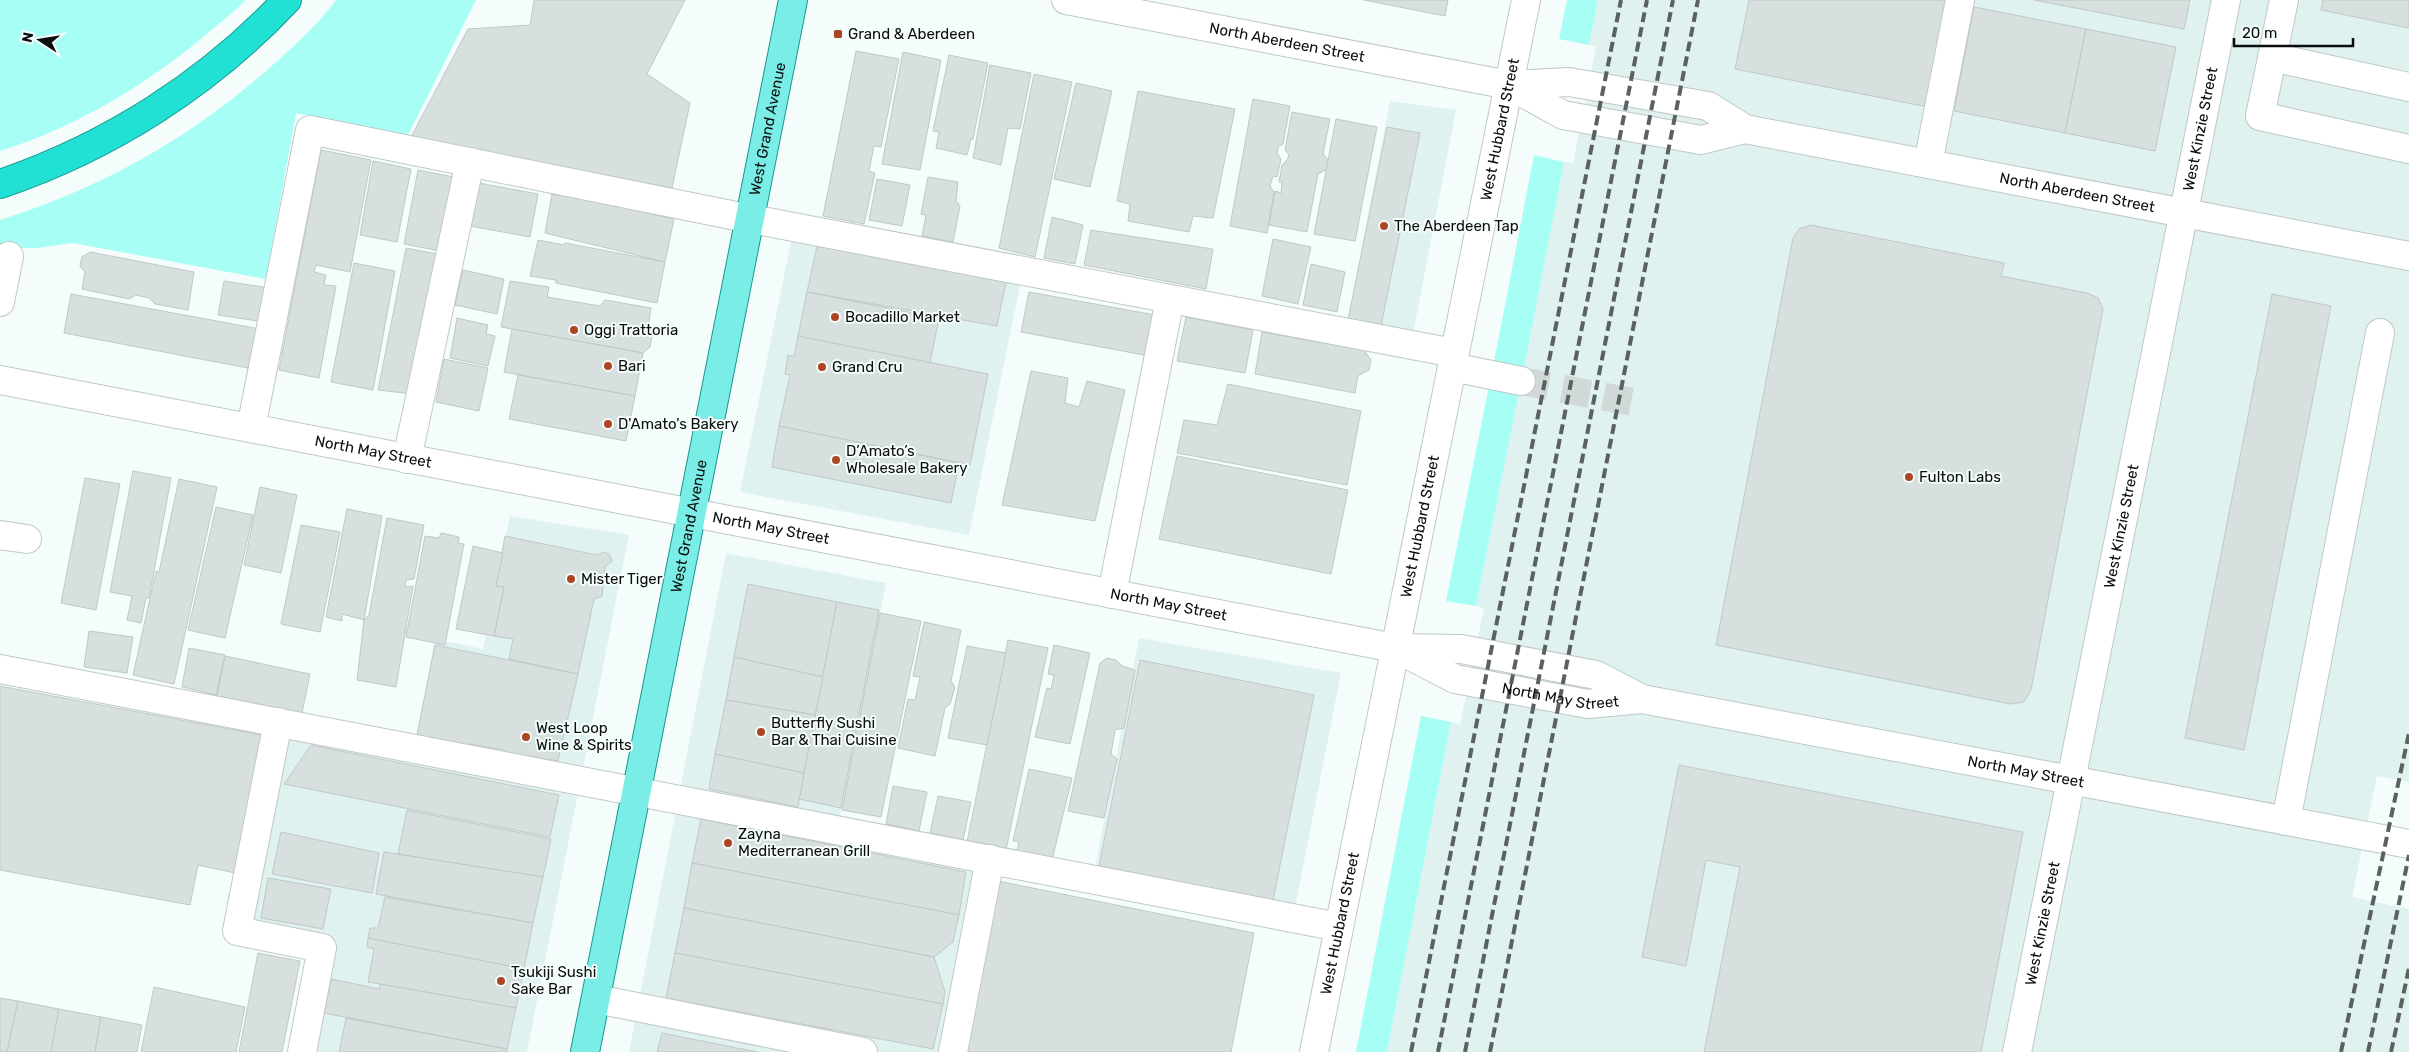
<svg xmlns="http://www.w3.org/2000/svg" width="2409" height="1052" viewBox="0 0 2409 1052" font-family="Rubik,sans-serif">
	<rect width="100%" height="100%" fill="#f4fdfc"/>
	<g fill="#dff2f0">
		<polygon points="1598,0 2409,0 2409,782 2377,776 2352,897 2409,909 2409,1052 1387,1052 1451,722 1460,724 1484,608 1476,606 1564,162 1573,163 1596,47 1589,45"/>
		<polygon points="1390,101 1456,110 1411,345 1345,333"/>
		<polygon points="794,227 1023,271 969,535 740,492"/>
		<polygon points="510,516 629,535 527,1052 302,1052 322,948 237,931 278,722 414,748 435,639 483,649"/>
		<polygon points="726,553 886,583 837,830 990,859 953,1052 629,1052"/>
		<polygon points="1139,638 1341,673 1293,918 1093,879"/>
	</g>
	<g fill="#a6fef5">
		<path d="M0,0H245C235,12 220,22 208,33C146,85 77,127 0,151Z"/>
		<path d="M336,0H476L408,135L296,113L266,279L73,243L36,248H0V220C105,187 194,136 275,63C298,43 318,24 336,0Z"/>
		<polygon points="1567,0 1598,0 1589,45 1559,39"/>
		<polygon points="1534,155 1564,162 1524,368 1494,362"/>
		<polygon points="1489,386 1519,392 1476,606 1446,601"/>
		<polygon points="1421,716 1451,722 1387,1052 1356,1052"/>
	</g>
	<g fill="#d7e0df" stroke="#c0c8c7">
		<polygon points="534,0 685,0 647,74 690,103 672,188 410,139 468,29 530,25"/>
		<polygon points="1364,0 1448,0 1445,16"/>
		<polygon points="1749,0 1954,0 1933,108 1735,69"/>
		<polygon points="2034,0 2190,0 2184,29"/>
		<polygon points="2323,0 2409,0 2409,28 2321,10"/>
		<polygon points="1974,7 2086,29 2065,133 1954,111"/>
		<polygon points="2086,29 2176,47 2155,151 2065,133"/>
		<polygon points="856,51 899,59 881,147 874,146 869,171 875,173 864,224 823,216"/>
		<polygon points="903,52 941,60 920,170 882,164"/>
		<polygon points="949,55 988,63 973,139 971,139 967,155 936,148 939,132 933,131"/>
		<polygon points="990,65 1031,73 1020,129 1008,128 1001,165 973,158"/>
		<polygon points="1034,74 1072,82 1035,257 999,248"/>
		<polygon points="1076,83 1112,91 1090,187 1054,179"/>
		<polygon points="1138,91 1235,109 1213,218 1193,216 1189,232 1128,221 1130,204 1117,201"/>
		<polygon points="1253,99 1290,106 1283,144 1278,147 1277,153 1281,159 1277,177 1273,176 1270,186 1274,192 1267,233 1230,226"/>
		<polygon points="1292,112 1330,119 1323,154 1328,160 1327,169 1318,174 1307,232 1269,225 1275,191 1281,193 1282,182 1279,182 1282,165 1287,160 1289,155 1285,150"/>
		<polygon points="1336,119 1377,127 1355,241 1314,234"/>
		<polygon points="1387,127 1420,133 1381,326 1348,320"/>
		<polygon points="321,150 371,160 350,272 316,265 314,272 326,275 324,285 336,286 319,378 279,370"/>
		<polygon points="373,161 411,169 397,242 360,235"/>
		<polygon points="418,170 459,178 445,252 404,244"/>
		<polygon points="928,177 958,182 956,201 960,206 953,242 922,236 926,215 921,214"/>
		<polygon points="877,179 910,185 902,226 869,220"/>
		<polygon points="479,183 538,194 530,237 470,226"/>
		<polygon points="552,194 648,211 647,213 674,219 665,262 545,233"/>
		<polygon points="1052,217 1083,225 1075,264 1044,258"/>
		<polygon points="1811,225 2004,263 2001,276 2087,293 2098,298 2103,309 2031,690 2024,702 2010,704 1716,645 1793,238 1799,229"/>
		<polygon points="1091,230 1213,249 1206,289 1084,265"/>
		<polygon points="1273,239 1311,247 1298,304 1262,296"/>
		<polygon points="538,240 564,245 565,243 665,262 657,303 556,283 556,280 530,276"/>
		<polygon points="817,246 1006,282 997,326 807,292"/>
		<polygon points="406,248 442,255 413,394 378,390"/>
		<polygon points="90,252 194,272 188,310 155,304 149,298 136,295 129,299 82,289 85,272 80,266 82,257"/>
		<polygon points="354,263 395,271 373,390 331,382"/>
		<polygon points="1311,264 1345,272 1337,312 1303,305"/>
		<polygon points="463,270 504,279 497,314 455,305"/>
		<polygon points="224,281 269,288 264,322 218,315"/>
		<polygon points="510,281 549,287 547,297 600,306 605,300 651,308 648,329 652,336 650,347 643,353 501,327"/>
		<polygon points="807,292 939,318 930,363 798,336"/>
		<polygon points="1029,292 1155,315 1144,355 1021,332"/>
		<polygon points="71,294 265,330 258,370 64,333"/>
		<polygon points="2272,294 2331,306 2244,750 2185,738"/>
		<polygon points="1186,317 1253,330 1245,373 1177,361"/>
		<polygon points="457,318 488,325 486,334 495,336 488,366 450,358"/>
		<polygon points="512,329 643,353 635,396 504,372"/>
		<polygon points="1262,332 1364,350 1371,360 1369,370 1358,376 1355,393 1255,374"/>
		<polygon points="798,336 988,374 970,465 779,426 790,375 785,374 788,355 794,357"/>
		<polygon points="444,359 488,368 479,411 436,402"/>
		<polygon points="1031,371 1068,378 1065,403 1079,407 1087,381 1125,390 1095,521 1002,505"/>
		<polygon points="518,375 635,396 626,441 509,419"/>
		<polygon points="1228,384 1361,411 1347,485 1177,453 1184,420 1217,425"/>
		<polygon points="779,426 959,463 951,503 772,467"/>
		<polygon points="1177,456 1348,490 1331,574 1159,539"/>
		<polygon points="133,471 171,478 149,598 146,598 141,623 127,620 132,596 110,592"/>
		<polygon points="85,478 120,484 96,610 61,603"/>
		<polygon points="179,479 217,487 174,684 133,675 156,571 159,572"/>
		<polygon points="260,487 297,495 281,573 244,565"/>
		<polygon points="216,507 253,515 225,638 188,630"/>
		<polygon points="347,509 382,516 364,620 342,614 342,621 326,617"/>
		<polygon points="387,518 424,525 414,579 406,580 405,587 413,586 396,687 357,680 364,620 369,615"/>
		<polygon points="301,525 340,532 320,632 281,624"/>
		<polygon points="441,533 459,537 458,543 464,544 445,645 406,637 425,536 439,538"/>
		<polygon points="505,536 597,555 605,552 609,554 612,561 605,567 602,596 594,599 578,674 509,659 513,639 494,636 504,587 496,586"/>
		<polygon points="473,546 503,553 496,586 504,587 494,636 456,629"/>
		<polygon points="748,584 837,602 823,677 734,657"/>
		<polygon points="837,602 879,610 841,808 799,799"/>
		<polygon points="880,613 921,621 881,817 842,810"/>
		<polygon points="924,622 961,630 951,681 955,687 950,704 945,708 935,756 898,748 908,699 915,700 920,677 913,676"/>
		<polygon points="89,631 133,637 127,673 84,667"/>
		<polygon points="1008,640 1048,648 1006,850 967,842"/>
		<polygon points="435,645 578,674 558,761 528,756 521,761 510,759 505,750 470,744 462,749 452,747 444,740 417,735"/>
		<polygon points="1054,645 1090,653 1070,744 1035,737 1047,688 1051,689 1054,675 1048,674"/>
		<polygon points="967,646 1006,653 987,745 948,738"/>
		<polygon points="189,648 225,655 216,695 182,687"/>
		<polygon points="225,656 310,674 302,713 217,696"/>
		<polygon points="734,657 823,677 815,715 726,700"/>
		<polygon points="1107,658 1116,660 1122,666 1135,670 1124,728 1115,730 1111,754 1117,759 1104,818 1068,811 1100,663"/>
		<polygon points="1140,660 1314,695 1273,900 1099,866"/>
		<polygon points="0,686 261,735 235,873 198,865 190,905 0,870"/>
		<polygon points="726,700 815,715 804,773 715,754"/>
		<polygon points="311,745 559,795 550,837 284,784"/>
		<polygon points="715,754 804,773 798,807 709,789"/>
		<polygon points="1679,765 2023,832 1981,1052 1704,1052 1740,867 1706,860 1686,966 1642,957"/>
		<polygon points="1029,769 1072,778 1052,860 1017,852 1019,842 1013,841"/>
		<polygon points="893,786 927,792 919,831 886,824"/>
		<polygon points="938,796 971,802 963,840 930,833"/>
		<polygon points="407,810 551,839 543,877 398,854"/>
		<polygon points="701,819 966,872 959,915 692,863"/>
		<polygon points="281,832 379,853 372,893 272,874"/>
		<polygon points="384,852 543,877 533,923 376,894"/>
		<polygon points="692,863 959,915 953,942 934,957 684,908"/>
		<polygon points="268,878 331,889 323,929 261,918"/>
		<polygon points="998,881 1254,933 1231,1052 965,1052"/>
		<polygon points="385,897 533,923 524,969 368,938 370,928 378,928"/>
		<polygon points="684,908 934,957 945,992 943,1004 675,953"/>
		<polygon points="368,938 524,969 516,1008 368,982 374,949 367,947"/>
		<polygon points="258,953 300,961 282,1052 239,1052"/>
		<polygon points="675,953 943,1004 933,1049 666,998"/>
		<polygon points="331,979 379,989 380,984 516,1008 507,1049 324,1013"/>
		<polygon points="154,987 245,1007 236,1052 141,1052"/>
		<polygon points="0,998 18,1001 7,1052 0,1052"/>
		<polygon points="18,1001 59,1009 51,1052 7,1052"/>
		<polygon points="59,1009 101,1017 95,1052 51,1052"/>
		<polygon points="101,1017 142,1025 137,1052 95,1052"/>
		<polygon points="346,1018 507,1049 507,1052 339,1052"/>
		<polygon points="662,1033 757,1052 657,1052"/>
	</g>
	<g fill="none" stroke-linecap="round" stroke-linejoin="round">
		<polyline stroke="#d1d9d8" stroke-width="28" stroke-dasharray="28 14" stroke-linecap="butt" points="1521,381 1643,404"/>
		<defs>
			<g id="minor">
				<path id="s1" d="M1066,0L1509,85L1569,82L1708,106L1745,129L2409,256"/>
				<polyline points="2284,0 2260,116 2409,149"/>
				<polyline points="2272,57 2409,87"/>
				<polyline points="1509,85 1563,115 1701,140 1745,129"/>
				<polyline points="1928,164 1960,0"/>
				<polyline points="0,302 9,256"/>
				<polyline points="1452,367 1521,381"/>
				<path id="s2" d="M0,380L1395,648L1461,649L1596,675L1642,699"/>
				<polyline points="251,428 310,130 751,219 1454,353"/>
				<polyline points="407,459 470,162"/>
				<polyline points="0,535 27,539"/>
				<polyline points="1112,594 1170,299"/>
				<path id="s3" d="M1401,651L1455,679L1588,704L1642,699L2409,844"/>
				<polyline points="0,669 1339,927"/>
				<polyline points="278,722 237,931 322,948 302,1052"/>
				<polyline points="2286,821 2380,333"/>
				<polyline points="596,999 863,1052"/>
				<polyline points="953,1052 990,859"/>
				<path id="s4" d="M1314,1052L1526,0"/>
				<path id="s5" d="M2017,1052L2226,0"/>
			</g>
			<g id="major">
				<path id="s6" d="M585,1052L793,0"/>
			</g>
			<path id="highway" d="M0,184C109,147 208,84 287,0"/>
		</defs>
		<use href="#minor" stroke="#bfc8c7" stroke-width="30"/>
		<use href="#major" stroke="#19978f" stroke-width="30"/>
		<use href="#highway" stroke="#19978f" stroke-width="30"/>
		<use href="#minor" stroke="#fff" stroke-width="28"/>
		<use href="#major" stroke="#7aede6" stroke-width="28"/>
		<use href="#highway" stroke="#21e1d5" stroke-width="28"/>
		<g stroke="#5b6060" stroke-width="4" stroke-dasharray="10 5" stroke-linecap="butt">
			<polyline points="1411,1052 1621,0"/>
			<polyline points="1438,1052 1647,0"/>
			<polyline points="1465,1052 1673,0"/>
			<polyline points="1490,1052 1698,0"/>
			<polyline points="2341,1052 2409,733"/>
			<polyline points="2368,1052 2409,855"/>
			<polyline points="2391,1052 2409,968"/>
		</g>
	</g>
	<g fill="#ac4522" stroke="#f4fdfc" stroke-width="2">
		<rect x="833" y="29" width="10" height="10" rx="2.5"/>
		<circle cx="1384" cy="226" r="5"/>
		<circle cx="835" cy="317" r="5"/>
		<circle cx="574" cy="330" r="5"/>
		<circle cx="608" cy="366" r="5"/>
		<circle cx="822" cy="367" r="5"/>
		<circle cx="608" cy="424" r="5"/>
		<circle cx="836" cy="460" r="5"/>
		<circle cx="1909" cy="477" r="5"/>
		<circle cx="571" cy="579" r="5"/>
		<circle cx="761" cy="732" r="5"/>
		<circle cx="526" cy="737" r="5"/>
		<circle cx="728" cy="843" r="5"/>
		<circle cx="501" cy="981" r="5"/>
	</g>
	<g text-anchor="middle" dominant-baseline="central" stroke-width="4" stroke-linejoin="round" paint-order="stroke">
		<g font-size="15" fill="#0a0d0d" stroke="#f4fdfc" text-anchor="start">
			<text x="848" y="34">Grand &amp; Aberdeen</text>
			<text x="1394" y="226">The Aberdeen Tap</text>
			<text x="845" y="317">Bocadillo Market</text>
			<text x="584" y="330">Oggi Trattoria</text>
			<text x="618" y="366">Bari</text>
			<text x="832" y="367">Grand Cru</text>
			<text x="618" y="424">D'Amato's Bakery</text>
			<text x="846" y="451">D’Amato’s<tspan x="846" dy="17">Wholesale Bakery</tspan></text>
			<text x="1919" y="477">Fulton Labs</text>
			<text x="581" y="579">Mister Tiger</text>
			<text x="771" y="723">Butterfly Sushi<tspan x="771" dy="17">Bar &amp; Thai Cuisine</tspan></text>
			<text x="536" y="728">West Loop<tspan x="536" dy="17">Wine &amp; Spirits</tspan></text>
			<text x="738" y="834">Zayna<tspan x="738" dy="17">Mediterranean Grill</tspan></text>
			<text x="511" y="972">Tsukiji Sushi<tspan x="511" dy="17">Sake Bar</tspan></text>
		</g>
		<g font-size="15" fill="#0a0d0d" stroke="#f4fdfc">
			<text stroke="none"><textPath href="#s1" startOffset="225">North Aberdeen Street</textPath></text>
			<text stroke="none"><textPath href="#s6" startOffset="941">West Grand Avenue</textPath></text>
			<text stroke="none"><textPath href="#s4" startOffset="941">West Hubbard Street</textPath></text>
			<text stroke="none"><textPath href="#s5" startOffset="941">West Kinzie Street</textPath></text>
			<text stroke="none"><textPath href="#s1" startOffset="1034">North Aberdeen Street</textPath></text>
			<text stroke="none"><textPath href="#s2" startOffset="380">North May Street</textPath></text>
			<text stroke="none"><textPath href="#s6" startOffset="536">West Grand Avenue</textPath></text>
			<text stroke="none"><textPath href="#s4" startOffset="536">West Hubbard Street</textPath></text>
			<text stroke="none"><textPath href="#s5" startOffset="536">West Kinzie Street</textPath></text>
			<text stroke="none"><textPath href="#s2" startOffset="785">North May Street</textPath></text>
			<text stroke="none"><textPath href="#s2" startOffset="1190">North May Street</textPath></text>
			<text stroke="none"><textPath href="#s3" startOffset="168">North May Street</textPath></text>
			<text stroke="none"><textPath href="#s3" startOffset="641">North May Street</textPath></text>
			<text stroke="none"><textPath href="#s4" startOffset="131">West Hubbard Street</textPath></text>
			<text stroke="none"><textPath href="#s5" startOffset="131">West Kinzie Street</textPath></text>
		</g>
	</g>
	<g transform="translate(40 40) rotate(282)" stroke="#f4fdfc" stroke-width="4" paint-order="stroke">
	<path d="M0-4L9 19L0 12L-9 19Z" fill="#0a0d0d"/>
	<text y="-8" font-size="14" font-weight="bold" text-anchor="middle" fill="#0a0d0d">N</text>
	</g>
	<path d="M2234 38v8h119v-8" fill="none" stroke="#0a0d0d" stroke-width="2.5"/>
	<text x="2242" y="38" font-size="15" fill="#0a0d0d" stroke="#f4fdfc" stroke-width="4" paint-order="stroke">20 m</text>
</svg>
